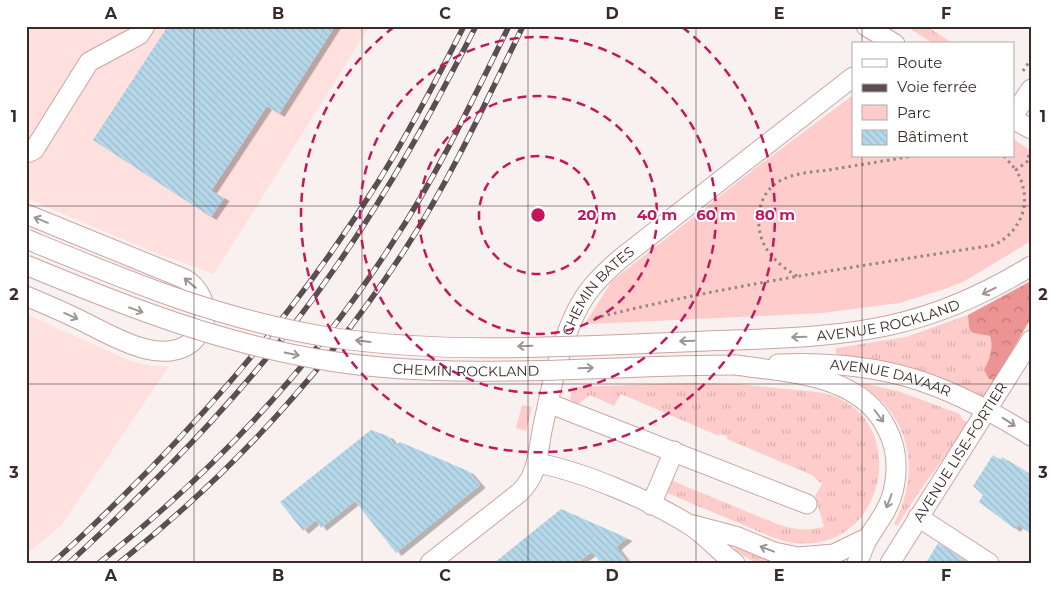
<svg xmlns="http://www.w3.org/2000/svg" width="1057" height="589" viewBox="0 0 1057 589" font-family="Montserrat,sans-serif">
	<defs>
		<pattern id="grass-tufts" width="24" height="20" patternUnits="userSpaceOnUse" patternTransform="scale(1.25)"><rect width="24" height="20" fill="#fdcccb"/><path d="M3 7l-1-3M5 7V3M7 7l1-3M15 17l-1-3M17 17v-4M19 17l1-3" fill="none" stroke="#daafae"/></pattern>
		<pattern id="forest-crowns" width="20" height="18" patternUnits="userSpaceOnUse" patternTransform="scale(1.25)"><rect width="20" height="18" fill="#ec9394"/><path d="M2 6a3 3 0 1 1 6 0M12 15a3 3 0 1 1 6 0" fill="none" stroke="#c07879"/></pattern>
		<pattern id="building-back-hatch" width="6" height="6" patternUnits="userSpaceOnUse" patternTransform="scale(1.25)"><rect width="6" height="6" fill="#b4d8ea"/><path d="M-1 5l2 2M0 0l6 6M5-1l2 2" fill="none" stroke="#9cbac9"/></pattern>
		<filter id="shadow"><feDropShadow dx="5.5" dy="3" stdDeviation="0" flood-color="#0004"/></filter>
	</defs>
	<rect width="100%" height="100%" fill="#f9f1f0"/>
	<g fill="#fee0df">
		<polygon points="26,26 370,26 214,274 153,252 26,198"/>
		<polygon points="26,314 131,361 151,366 169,366 62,525 26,554"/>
	</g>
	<g fill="url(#grass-tufts)">
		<polygon points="906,26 926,26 954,44 934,44"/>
		<path d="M968,315L969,328L973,333L990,336C994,347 989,360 984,370L995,380L984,398L900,366L836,354V348L906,337Z"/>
		<path d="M689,383L737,384L817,392C914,407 891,554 794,543C777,541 760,532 744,525C717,514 690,503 663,491L668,479L777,524C794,530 807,531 824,527L815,496L822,484L812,475L727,439V436L720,434L719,436L621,394L614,406L590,395L577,405L570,399L572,387Z"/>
		<path d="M861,383L898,391L960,414L963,420L969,423L921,489L897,526L894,524C914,485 916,441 886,406C880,398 864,390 861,383Z"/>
		<polygon points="522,405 532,407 526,431 516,428"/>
		<polygon points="736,546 778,563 756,563 734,550"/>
	</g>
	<path fill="url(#forest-crowns)" d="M1031,281V318L995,380L989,379L984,370C989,360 994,348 990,336L973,333L969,328L968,315Z"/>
	<polygon fill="#fdcccb" points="853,95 853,156 1013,156 1013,139 1030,150 1031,241 965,281 945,289 899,303 823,313 590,324 586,322 612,281 757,167"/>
	<g fill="url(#building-back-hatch)" filter="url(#shadow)">
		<polygon points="168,26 335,26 279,114 267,106 211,191 224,198 211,217 93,140"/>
		<polygon points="371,430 388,436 395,445 400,442 468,471 480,485 396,553 355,501 321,528 316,520 303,531 280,502"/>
		<polygon points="993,455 1000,460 1002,457 1031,475 1031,534 1018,525 1015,529 979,502 983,495 973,486"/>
		<polygon points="561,509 627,538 616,547 628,563 601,563 592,552 577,563 494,563"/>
		<polygon points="938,543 968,563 926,563"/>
	</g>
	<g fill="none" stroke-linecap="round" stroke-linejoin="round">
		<defs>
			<g id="minor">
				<polyline points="866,26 895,44"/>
				<polyline points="1013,116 1031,89"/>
				<polyline points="1013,119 1031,129"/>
				<polyline points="26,153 34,150 89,62 139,35 145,26"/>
				<path d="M26,214L185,279C197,286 205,300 205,314C205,324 200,334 193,341C162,368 111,335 82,321C64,312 45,304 26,296"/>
				<path id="s1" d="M736,340C854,336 927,330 1031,266"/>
				<path id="s2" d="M778,364C881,360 944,381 1031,436"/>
				<path d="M736,365C789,373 861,374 887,429C897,448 898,471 893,492C889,508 879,521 870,535C864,543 862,554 857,563"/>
				<polyline points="548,403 807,504"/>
				<path d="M536,463C579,470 652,501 688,524C705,534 718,551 735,563"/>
				<polyline points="651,505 674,451"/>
				<polyline points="918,517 989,563"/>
				<polyline points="693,525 738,537 774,552 798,557 834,554 869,537"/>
				<path id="s3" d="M430,563L519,493C540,473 537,452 543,426C552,384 563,326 588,292C597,279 609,269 620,259L853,77"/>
				<path id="s4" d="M890,563L1031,340"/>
			</g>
		</defs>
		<use href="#minor" stroke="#cba4a4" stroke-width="21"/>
		<g stroke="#928686" stroke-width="3" stroke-dasharray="2.5 4" stroke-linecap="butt">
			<polyline points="1023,71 1031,59"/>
			<polyline points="1004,156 1016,170"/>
			<path d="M797,276C778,265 761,250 759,226C757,210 763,191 778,182C792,173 812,172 829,170C857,165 885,161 913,156"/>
			<path d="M595,318C727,285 860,266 994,245C1024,230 1033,198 1016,170L1029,160L1028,152"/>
		</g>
		<use href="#minor" stroke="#fff" stroke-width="19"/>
		<defs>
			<g id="rail">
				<path d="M52,563C86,534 118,501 150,469C236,381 313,286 378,182C409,132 437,79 464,26"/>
				<path d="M69,563C166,473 260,377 335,268C389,191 433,110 476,26"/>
				<path d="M99,563C213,472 314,365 393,242C438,174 473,99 509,26"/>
				<path d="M119,563C230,475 327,369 404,251C450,180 486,102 523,26"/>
			</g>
		</defs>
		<use href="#rail" stroke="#5c4e4e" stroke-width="5.5"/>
		<use href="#rail" stroke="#fff" stroke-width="4" stroke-dasharray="11" stroke-linecap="butt"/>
		<defs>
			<g id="minor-bridge">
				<path d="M26,239C128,281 217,319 328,337C460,357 602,344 736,340"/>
				<path id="s5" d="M26,265C127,307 227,346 336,362C468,381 603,365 736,365"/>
			</g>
		</defs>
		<use href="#minor-bridge" stroke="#cba4a4" stroke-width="21" stroke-linecap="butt"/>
		<use href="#minor-bridge" stroke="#fff" stroke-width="19"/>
	</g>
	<defs><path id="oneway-shaft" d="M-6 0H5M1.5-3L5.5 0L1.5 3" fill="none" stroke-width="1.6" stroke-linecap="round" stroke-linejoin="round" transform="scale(1.25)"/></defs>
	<g stroke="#9c9595">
		<use href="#oneway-shaft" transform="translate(41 220) rotate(-158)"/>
		<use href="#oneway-shaft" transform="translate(190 283) rotate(-140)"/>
		<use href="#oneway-shaft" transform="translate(989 291) rotate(153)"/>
		<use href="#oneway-shaft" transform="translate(136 310) rotate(20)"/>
		<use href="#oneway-shaft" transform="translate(71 316) rotate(24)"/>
		<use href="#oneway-shaft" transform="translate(799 337) rotate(178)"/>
		<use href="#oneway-shaft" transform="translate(363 341) rotate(-173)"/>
		<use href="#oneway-shaft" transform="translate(687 341) rotate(178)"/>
		<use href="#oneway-shaft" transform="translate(525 346) rotate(178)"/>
		<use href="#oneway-shaft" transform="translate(292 354) rotate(11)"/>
		<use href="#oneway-shaft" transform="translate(586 368) rotate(-2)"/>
		<use href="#oneway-shaft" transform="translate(879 416) rotate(53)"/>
		<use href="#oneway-shaft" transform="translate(1009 422) rotate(33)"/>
		<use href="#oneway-shaft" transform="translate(889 501) rotate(111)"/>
		<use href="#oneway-shaft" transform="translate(767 549) rotate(-159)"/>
	</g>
	<path fill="none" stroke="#3a2b2b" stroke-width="1" stroke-opacity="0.55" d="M194,26V563M362,26V563M528,26V563M696,26V563M862,26V44M862,156V563M26,206H1031M26,384H1031"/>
	<g fill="none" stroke="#c2185b" stroke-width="2.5" stroke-dasharray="9 6">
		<circle cx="538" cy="215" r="59"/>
		<circle cx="538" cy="215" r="119"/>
		<circle cx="538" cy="215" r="178"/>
		<path d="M682 27A237 237 0 1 1 394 27"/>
	</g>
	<g text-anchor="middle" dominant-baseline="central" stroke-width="4" stroke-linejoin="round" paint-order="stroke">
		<g font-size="14" fill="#3a2b2b" stroke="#fff">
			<text stroke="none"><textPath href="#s3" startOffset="335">CHEMIN BATES</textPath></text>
			<text stroke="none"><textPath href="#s1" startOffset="154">AVENUE ROCKLAND</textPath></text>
			<text stroke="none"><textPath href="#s5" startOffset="456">CHEMIN ROCKLAND</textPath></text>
			<text stroke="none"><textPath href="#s2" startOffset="114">AVENUE DAVAAR</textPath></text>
			<text stroke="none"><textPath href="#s4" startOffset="131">AVENUE LISE-FORTIER</textPath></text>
		</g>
	</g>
	<circle cx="538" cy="215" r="8" fill="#c2185b" stroke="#fff" stroke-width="2.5"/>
	<g font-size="15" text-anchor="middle" font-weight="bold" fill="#c2185b" stroke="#fff" stroke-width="4" stroke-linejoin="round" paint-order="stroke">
		<text x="597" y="220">20 m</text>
		<text x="657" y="220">40 m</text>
		<text x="716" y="220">60 m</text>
		<text x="775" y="220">80 m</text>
	</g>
	<rect width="1057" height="589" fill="none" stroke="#ffffff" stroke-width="55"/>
	<rect x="852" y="42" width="162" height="115" fill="#ffffff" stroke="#b0aaaa"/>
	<rect x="862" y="59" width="25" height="8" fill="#ffffff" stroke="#b0aaaa"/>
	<text x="897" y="68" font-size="15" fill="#3a2b2b">Route</text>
	<rect x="862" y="84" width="25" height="8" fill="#5c4e4e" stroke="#b0aaaa"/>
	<text x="897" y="92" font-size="15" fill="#3a2b2b">Voie ferrée</text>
	<rect x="862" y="105" width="25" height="15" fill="#fdcccb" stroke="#b0aaaa"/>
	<text x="897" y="118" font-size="15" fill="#3a2b2b">Parc</text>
	<rect x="862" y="130" width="25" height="15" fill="url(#building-back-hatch)" stroke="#b0aaaa"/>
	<text x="897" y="142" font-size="15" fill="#3a2b2b">Bâtiment</text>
	<rect x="28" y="28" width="1002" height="534" fill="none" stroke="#3a2b2b" stroke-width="2"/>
	<g font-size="16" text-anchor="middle" font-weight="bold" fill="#3a2b2b">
		<text x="111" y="19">A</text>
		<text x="278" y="19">B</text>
		<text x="445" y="19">C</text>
		<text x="612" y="19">D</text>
		<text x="779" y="19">E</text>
		<text x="946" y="19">F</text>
		<text x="14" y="122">1</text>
		<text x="1043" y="122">1</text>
		<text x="14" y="300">2</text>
		<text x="1043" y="300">2</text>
		<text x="14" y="478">3</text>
		<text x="1043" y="478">3</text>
		<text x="111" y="581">A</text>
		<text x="278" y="581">B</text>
		<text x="445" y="581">C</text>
		<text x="612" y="581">D</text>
		<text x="779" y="581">E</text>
		<text x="946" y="581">F</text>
	</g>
</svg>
